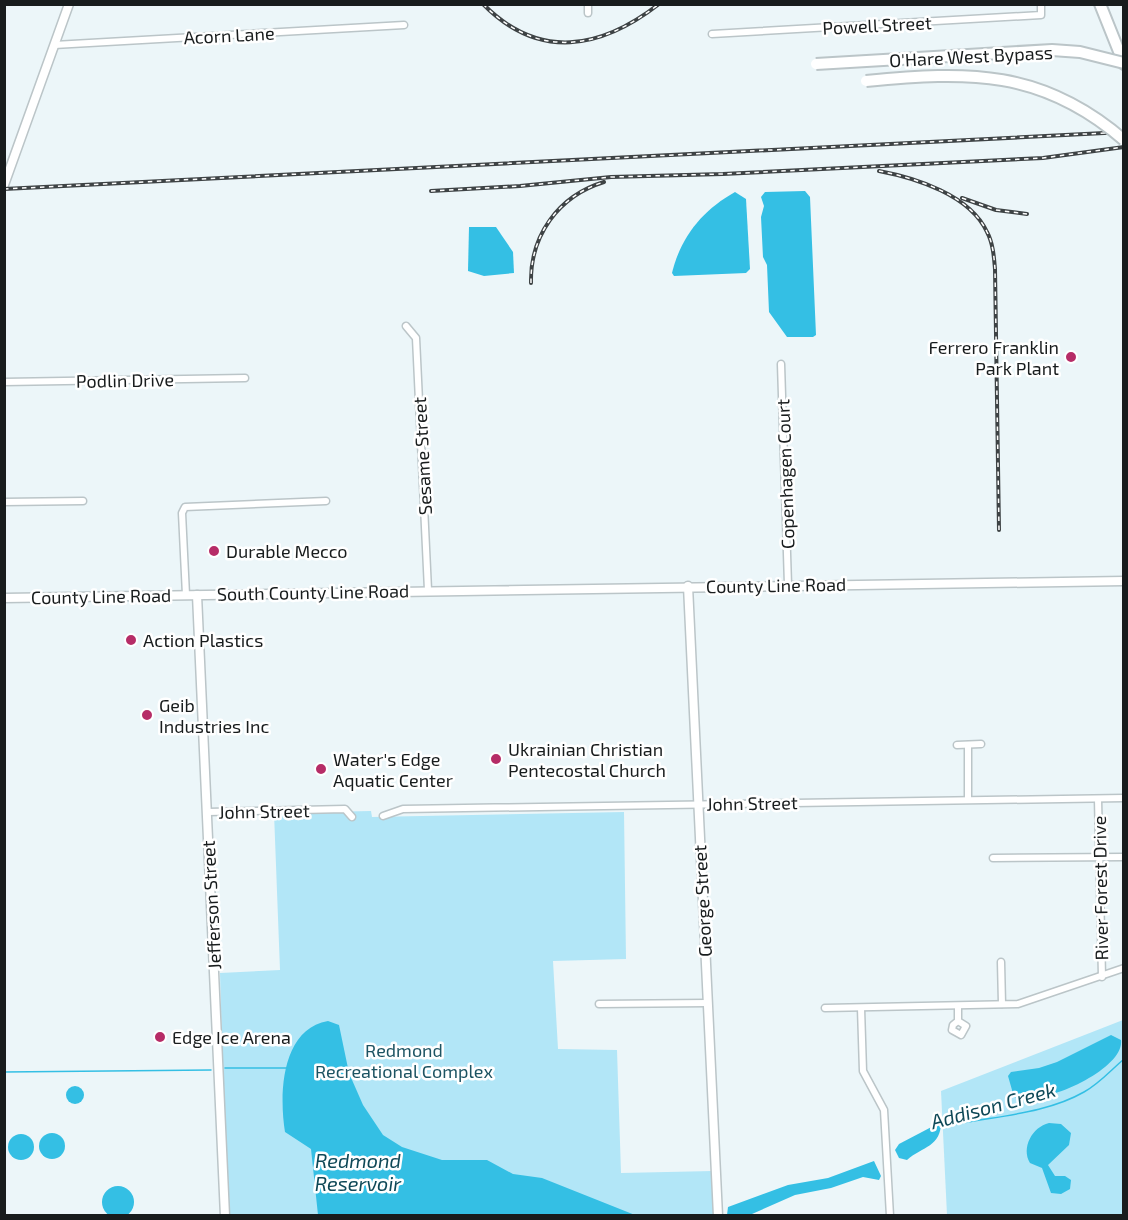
<svg xmlns="http://www.w3.org/2000/svg" width="1128" height="1220" viewBox="0 0 1128 1220" font-family="'Exo 2',sans-serif">
	<rect width="100%" height="100%" fill="#ecf6f9"/>
	<g fill="#b2e6f7">
		<polygon points="371,811 372,817 624,812 626,959 553,961 558,1049 617,1050 621,1173 713,1171 715,1215 227,1215 220,973 280,970 274,813"/>
		<polygon points="1123,1020 1123,1215 947,1215 941,1091"/>
	</g>
	<g fill="#34bfe4">
		<polygon points="805,191 810,197 816,335 813,337 787,337 769,312 767,265 763,257 761,217 764,206 761,197 765,192"/>
		<path d="M735,192L746,199L750,269L746,273L674,276L672,273C681,236 703,210 735,192Z"/>
		<polygon points="469,227 496,227 513,252 514,273 484,276 468,271"/>
		<path d="M328,1021L339,1025L349,1073L363,1105L383,1135L402,1147L442,1160H487L513,1174L542,1178L635,1215H318L311,1149L285,1132C279,1095 281,1029 328,1021Z"/>
		<path d="M1111,1035L1121,1040C1125,1070 1039,1108 1014,1097L1008,1076L1011,1072L1039,1068L1057,1062Z"/>
		<circle cx="75" cy="1095" r="9"/>
		<path d="M941,1122C941,1147 923,1146 907,1160L899,1158L895,1150L899,1144Z"/>
		<path d="M1049,1123L1061,1124L1071,1133L1069,1145L1048,1165L1055,1176H1065L1071,1180L1070,1189L1061,1194L1051,1193L1042,1168L1030,1163C1021,1148 1032,1127 1049,1123Z"/>
		<circle cx="52" cy="1146" r="13"/>
		<circle cx="21" cy="1147" r="13"/>
		<polygon points="874,1161 881,1176 879,1180 863,1177 831,1188 795,1195 752,1214 727,1215 728,1207 788,1185 828,1178"/>
		<circle cx="118" cy="1202" r="16"/>
	</g>
	<g fill="none" stroke-linecap="round" stroke-linejoin="round">
		<g stroke="#34bfe4" stroke-width="1.5">
			<polyline points="225,1068 287,1068"/>
			<polyline points="4,1072 211,1070"/>
			<path d="M940,1128C987,1116 1042,1116 1084,1092C1099,1084 1111,1070 1124,1059"/>
		</g>
		<defs>
			<g id="street">
				<polyline points="588,4 588,13"/>
				<polyline points="712,34 1041,15 1041,4"/>
				<polyline points="54,45 404,25"/>
				<polyline points="406,326 416,338 428,590"/>
				<polyline points="781,364 788,585"/>
				<polyline points="4,382 245,378"/>
				<polyline points="4,502 83,501"/>
				<polyline points="186,595 182,513 185,507 326,501"/>
				<polyline points="957,745 981,744"/>
				<polyline points="968,745 968,799"/>
				<polyline points="1098,799 1102,977"/>
				<polyline points="207,812 345,809 352,817"/>
				<polyline points="383,816 403,809 1124,798"/>
				<polyline points="993,858 1124,857"/>
				<polyline points="1001,962 1002,1004"/>
				<polyline points="599,1004 708,1003"/>
				<polyline points="958,1006 958,1021 953,1025 952,1030 961,1035 966,1026 958,1021"/>
				<polyline points="825,1008 1018,1004 1124,968"/>
				<polyline points="861,1008 863,1071 884,1110 890,1216"/>
			</g>
			<g id="secondary">
				<polyline points="4,185 69,4"/>
				<polyline points="688,586 718,1216"/>
				<polyline points="197,595 225,1216"/>
				<polyline points="4,598 1124,581"/>
			</g>
			<polyline id="highway" points="1100,4 1124,64"/>
		</defs>
		<use href="#street" stroke="#bbc5c8" stroke-width="9"/>
		<use href="#secondary" stroke="#bbc5c8" stroke-width="11"/>
		<use href="#highway" stroke="#bbc5c8" stroke-width="14"/>
		<use href="#street" stroke="#fff" stroke-width="6"/>
		<use href="#secondary" stroke="#fff" stroke-width="8"/>
		<use href="#highway" stroke="#fff" stroke-width="10"/>
		<defs>
			<g id="rail">
				<path d="M483,4C539,61 601,49 659,4"/>
				<path d="M879,171C916,178 970,195 987,232C993,243 994,257 995,269L999,530"/>
				<polyline points="4,189 1124,132"/>
				<polyline points="431,191 520,186 611,177 723,174 1043,158 1124,147"/>
				<polyline points="962,198 996,210 1027,214"/>
				<path d="M531,283C530,236 558,196 604,182"/>
			</g>
		</defs>
		<use href="#rail" stroke="#3e4345" stroke-width="4"/>
		<use href="#rail" stroke="#fff" stroke-width="1.5" stroke-dasharray="4.5" stroke-linecap="butt"/>
		<defs>
			<g id="highway-bridge">
				<polyline points="816,64 1052,50 1080,52 1124,63"/>
				<path d="M866,81C968,71 1042,69 1124,140"/>
			</g>
		</defs>
		<use href="#highway-bridge" stroke="#bbc5c8" stroke-width="14" stroke-linecap="butt"/>
		<use href="#highway-bridge" stroke="#fff" stroke-width="10"/>
	</g>
	<g fill="#b62c67" stroke="#fff" stroke-width="2">
		<circle cx="1071" cy="357" r="6"/>
		<circle cx="214" cy="551" r="6"/>
		<circle cx="131" cy="640" r="6"/>
		<circle cx="147" cy="715" r="6"/>
		<circle cx="496" cy="759" r="6"/>
		<circle cx="321" cy="769" r="6"/>
		<circle cx="160" cy="1037" r="6"/>
	</g>
	<g text-anchor="middle" dominant-baseline="central" stroke-width="5" stroke-linejoin="round" paint-order="stroke">
		<g font-size="18" fill="#181c1d" stroke="#fff">
			<text transform="translate(877 25) rotate(-3)">Powell Street</text>
			<text transform="translate(229 35) rotate(-3)">Acorn Lane</text>
			<text transform="translate(971 56) rotate(-3)">O'Hare West Bypass</text>
			<text transform="translate(125 380) rotate(-1)">Podlin Drive</text>
			<text transform="translate(422 456) rotate(-93)">Sesame Street</text>
			<text transform="translate(785 474) rotate(-92)">Copenhagen Court</text>
			<text transform="translate(776 585) rotate(-1)">County Line Road</text>
			<text transform="translate(313 592) rotate(-1)">South County Line Road</text>
			<text transform="translate(101 596) rotate(-1)">County Line Road</text>
			<text transform="translate(752 803) rotate(-1)">John Street</text>
			<text transform="translate(264 811) rotate(-1)">John Street</text>
			<text transform="translate(1100 888) rotate(-91)">River Forest Drive</text>
			<text transform="translate(702 901) rotate(-93)">George Street</text>
			<text transform="translate(211 905) rotate(-93)">Jefferson Street</text>
		</g>
		<g font-size="18" fill="#181c1d" stroke="#fff" text-anchor="start">
			<text x="1059" y="347" text-anchor="end">Ferrero Franklin<tspan x="1059" dy="21">Park Plant</tspan></text>
			<text x="226" y="551">Durable Mecco</text>
			<text x="143" y="640">Action Plastics</text>
			<text x="159" y="705">Geib<tspan x="159" dy="21">Industries Inc</tspan></text>
			<text x="508" y="749">Ukrainian Christian<tspan x="508" dy="21">Pentecostal Church</tspan></text>
			<text x="333" y="759">Water's Edge<tspan x="333" dy="21">Aquatic Center</tspan></text>
			<text x="172" y="1037">Edge Ice Arena</text>
		</g>
		<g font-size="18" fill="#1c5362" stroke="#fff">
			<text x="404" y="1050">Redmond<tspan x="404" dy="21">Recreational Complex</tspan></text>
		</g>
		<g font-size="20" font-style="italic" fill="#0e4857" stroke="#fff">
			<text transform="translate(993 1105) rotate(-15)">Addison Creek</text>
			<text x="358" y="1160">Redmond<tspan x="358" dy="23">Reservoir</tspan></text>
		</g>
	</g>
	<rect width="1128" height="1220" fill="none" stroke="#181c1d" stroke-width="12"/>
</svg>
